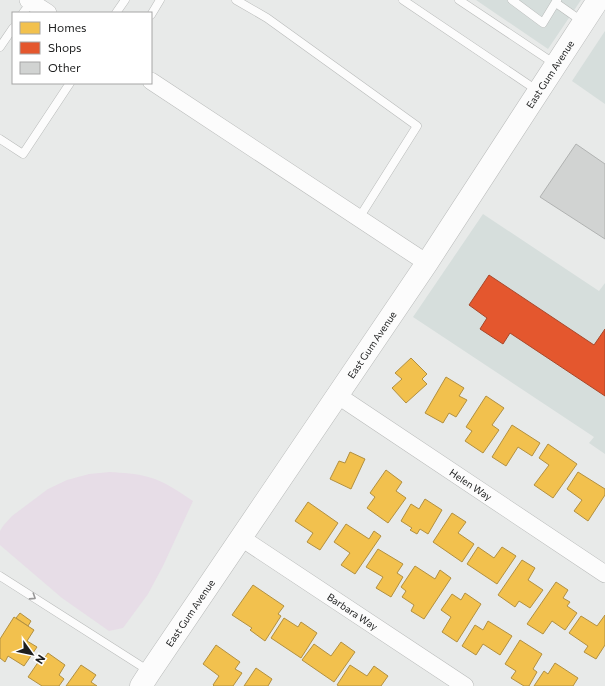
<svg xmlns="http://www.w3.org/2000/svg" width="605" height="686" viewBox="0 0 605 686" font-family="Commissioner,sans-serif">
	<rect width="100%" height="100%" fill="#e8eae9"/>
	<g fill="#d6dedc">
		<polygon points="476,0 581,0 548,49"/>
		<polygon points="605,31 605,104 572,81"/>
		<polygon points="483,214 599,291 605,283 605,454 589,443 594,437 413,317"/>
	</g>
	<path fill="#e7dde7" d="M110,472C123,473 136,473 148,477C165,481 179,492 193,501L163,566L148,594L123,628L109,631L62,598L0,545V531L3,526L12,516L48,489L67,480L89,474Z"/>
	<g fill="#f2c14e" stroke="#b29040">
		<polygon points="411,358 427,374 422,379 427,384 406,403 392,388 402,379 395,373"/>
		<polygon points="446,377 464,388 459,396 467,400 456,417 449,413 443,423 425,413"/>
		<polygon points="486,396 504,408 492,425 499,430 483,453 465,441 472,431 466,427"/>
		<polygon points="512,425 540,443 532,456 518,447 506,466 492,457"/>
		<polygon points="548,444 577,464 553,498 534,485 549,465 539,458"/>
		<polygon points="350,452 365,459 351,489 330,479 339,461 345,463"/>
		<polygon points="386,470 402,482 396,491 406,498 388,523 367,508 375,497 370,493"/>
		<polygon points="578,472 605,489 605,495 588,521 574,511 582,500 567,489"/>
		<polygon points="425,499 442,510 428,534 420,529 417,534 410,530 412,528 401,521 411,504 419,509"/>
		<polygon points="308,502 338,523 320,550 307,542 313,533 295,521"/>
		<polygon points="452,513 466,522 458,533 474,544 462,562 433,542"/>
		<polygon points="346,524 369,539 374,531 381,536 355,574 341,565 350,553 334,542"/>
		<polygon points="478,547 494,558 502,547 516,556 497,584 467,564"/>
		<polygon points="378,549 403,564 397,573 403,577 391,597 376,588 383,577 366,567"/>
		<polygon points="522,560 535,568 528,580 543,590 530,608 519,601 515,607 498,595"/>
		<polygon points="415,566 435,579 440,570 451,578 424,619 411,611 414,605 402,597 406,591 401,587"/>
		<polygon points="556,582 568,590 563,598 570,602 567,606 577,613 565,630 552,621 543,634 527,624"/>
		<polygon points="253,585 284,606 278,614 281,616 265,641 250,630 252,628 232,615"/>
		<polygon points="465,593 481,604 457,642 442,632 451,617 441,610 452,594 461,600"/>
		<polygon points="20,613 31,621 28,626 16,618"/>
		<polygon points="605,615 605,645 596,659 584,652 588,646 569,633 581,616 597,626"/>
		<polygon points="14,617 34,630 27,641 37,647 24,666 8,656 5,662 0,658 0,639"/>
		<polygon points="284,618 298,627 301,622 317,633 301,658 271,638"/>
		<polygon points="488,621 512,636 500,655 483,644 476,655 462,646 475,625 483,630"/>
		<polygon points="520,640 542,654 533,669 537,672 529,686 524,686 511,678 516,671 505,664"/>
		<polygon points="341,642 355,652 334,682 302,660 314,644 331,656"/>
		<polygon points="216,645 240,662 235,669 242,673 233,686 214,686 213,685 219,676 203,664"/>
		<polygon points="48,653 65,665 59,675 64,679 59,686 42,686 28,677 39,661 41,663"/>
		<polygon points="555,663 578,678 573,686 534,686 544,671 548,674"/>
		<polygon points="81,665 96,675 91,682 97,686 66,686"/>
		<polygon points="350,665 367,676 374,666 388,676 381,686 339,686 337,685"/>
		<polygon points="256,668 272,679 268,686 244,686"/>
	</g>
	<polygon fill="#e4572e" stroke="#a84629" points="489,275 594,345 605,329 605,396 510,333 503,344 480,329 487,318 469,305"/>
	<polygon fill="#d1d3d2" stroke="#b0b2b1" points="576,144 605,164 605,239 540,197"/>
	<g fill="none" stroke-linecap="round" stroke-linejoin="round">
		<defs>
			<g id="lane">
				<polyline points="236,0 267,18 417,126 359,218"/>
				<polyline points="403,0 538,91"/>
				<polyline points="459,0 555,64"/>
				<polyline points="512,0 543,23 557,0"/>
				<polyline points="556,3 583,22"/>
				<polyline points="23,13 32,1"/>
				<polyline points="116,13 125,0"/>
				<polyline points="151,15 160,0"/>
				<polyline points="0,47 13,28"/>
				<polyline points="0,139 23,154 70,83"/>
				<polyline points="0,576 149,671"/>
			</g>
			<g id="street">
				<polyline points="28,0 48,13"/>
				<polyline points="151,81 427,263"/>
				<path id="s1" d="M337,395L605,574"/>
				<path id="s2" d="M240,537L465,686"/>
			</g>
			<g id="secondary">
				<path id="s3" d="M141,686L150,672L427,263L598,0"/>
			</g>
		</defs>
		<use href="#lane" stroke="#b8bab9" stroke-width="9"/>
		<use href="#street" stroke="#b8bab9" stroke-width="18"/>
		<use href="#secondary" stroke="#b8bab9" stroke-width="23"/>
		<use href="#lane" stroke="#fcfcfc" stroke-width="8"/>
		<use href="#street" stroke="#fcfcfc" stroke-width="17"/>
		<use href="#secondary" stroke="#fcfcfc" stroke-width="22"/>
	</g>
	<defs><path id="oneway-chevron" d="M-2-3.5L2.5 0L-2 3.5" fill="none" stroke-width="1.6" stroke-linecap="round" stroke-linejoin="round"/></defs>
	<use stroke="#989898" href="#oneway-chevron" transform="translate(33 597) rotate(33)"/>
	<g text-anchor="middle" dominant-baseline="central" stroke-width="4" stroke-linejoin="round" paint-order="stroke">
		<g font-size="10" fill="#1d1e1e" stroke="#fff">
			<text stroke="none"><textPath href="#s3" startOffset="736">East Gum Avenue</textPath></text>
			<text stroke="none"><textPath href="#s3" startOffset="412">East Gum Avenue</textPath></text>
			<text stroke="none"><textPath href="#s1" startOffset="161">Helen Way</textPath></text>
			<text stroke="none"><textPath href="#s2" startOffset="135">Barbara Way</textPath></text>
			<text stroke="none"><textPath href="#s3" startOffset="88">East Gum Avenue</textPath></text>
		</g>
	</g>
	<rect x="12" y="12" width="140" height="72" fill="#ffffff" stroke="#a5a5a5"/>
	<rect x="20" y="22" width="20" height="12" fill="#f2c14e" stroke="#a5a5a5"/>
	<text x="48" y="32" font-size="12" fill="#1d1e1e">Homes</text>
	<rect x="20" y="42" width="20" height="12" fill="#e4572e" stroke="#a5a5a5"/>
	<text x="48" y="52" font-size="12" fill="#1d1e1e">Shops</text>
	<rect x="20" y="62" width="20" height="12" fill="#d1d3d2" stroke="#a5a5a5"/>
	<text x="48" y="72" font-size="12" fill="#1d1e1e">Other</text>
	<g transform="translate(32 654) rotate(123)" stroke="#ffffff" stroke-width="3" paint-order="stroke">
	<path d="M0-3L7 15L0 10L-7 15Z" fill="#1d1e1e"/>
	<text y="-6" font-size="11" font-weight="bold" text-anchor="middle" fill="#1d1e1e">N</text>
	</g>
</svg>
